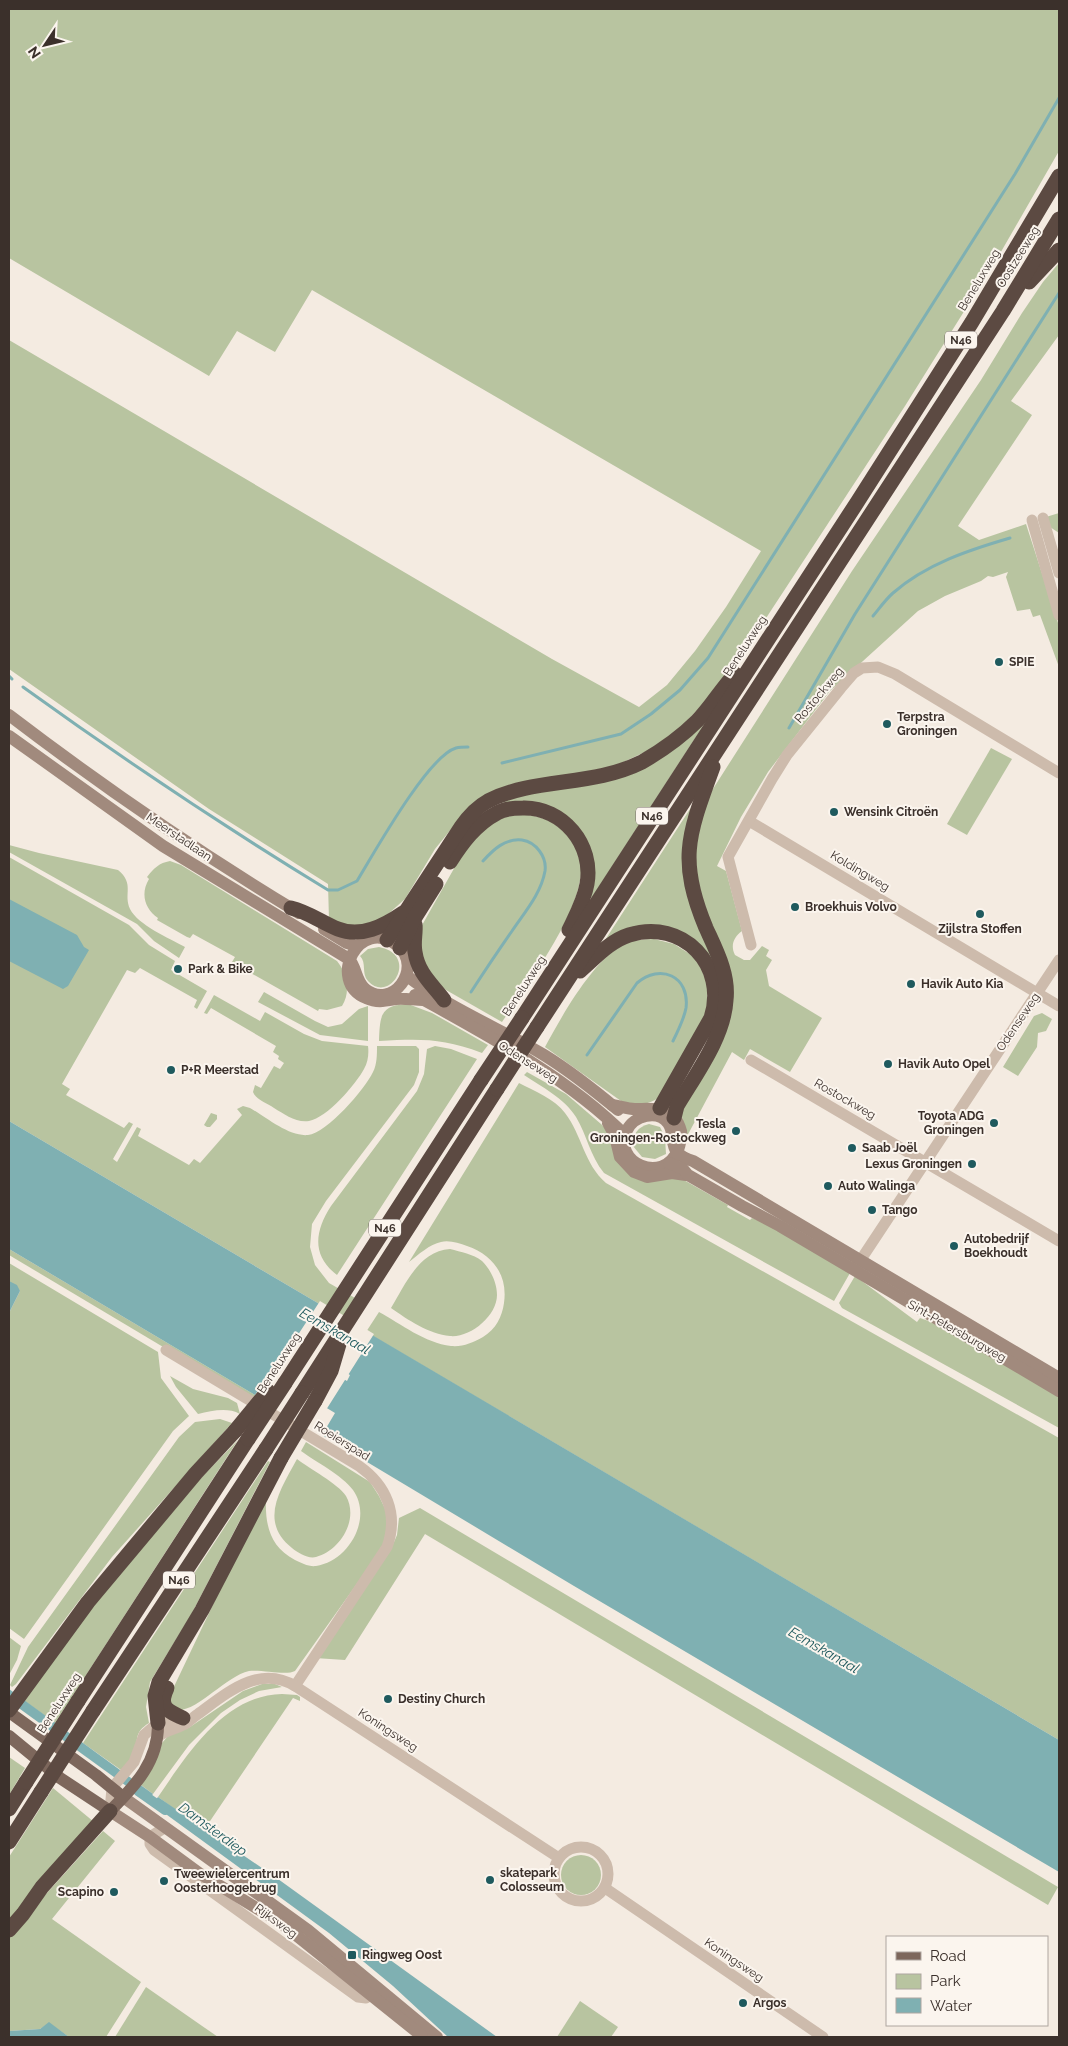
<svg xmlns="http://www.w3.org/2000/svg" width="1068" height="2046" viewBox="0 0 1068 2046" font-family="Raleway,sans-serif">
	<rect width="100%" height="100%" fill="#f4ebe1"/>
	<g fill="#b8c4a0">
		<polygon points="9,9 1059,9 1059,151 998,257 905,406 753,638 705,702 679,729 649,750 615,766 533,782 452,828 435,849 405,899 387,915 377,921 354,927 329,920 328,884 209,809 9,669 9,340 552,659 639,707 667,685 695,651 726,607 761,551 312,290 275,352 237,331 209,376 9,258"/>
		<path d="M1059,263V335L1011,401L1032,415L958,526L979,540L1026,524L1059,626V667L1040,615L1033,617L1030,609L1017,611L1006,577L1008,572L993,577L988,576L981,581L945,596L918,611L830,691L768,772L741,817L717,866L726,871L742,931C734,937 730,945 735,955L744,960H750L762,946L769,950L766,956L772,960L766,970L769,986L822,1018L790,1072L750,1049L744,1060L732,1052L685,1140L681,1109L727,1024L706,915L694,867L696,831L711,792L852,571L981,380L1022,313L1043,282Z"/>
		<polygon points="1059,513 1059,533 1050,527 1046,517"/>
		<polygon points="714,709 591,899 589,849 526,802 479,816 513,797 605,780"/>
		<polygon points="991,748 1012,759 967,835 947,824"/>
		<polygon points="692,806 684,839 715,967 659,929 596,954"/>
		<path d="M518,814C537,815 552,819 565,833C574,842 581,855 581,867C583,911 527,985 502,1022L446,990L433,980L419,958L421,927L465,849L478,831L501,818Z"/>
		<path d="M9,845L39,853L118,870C135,884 123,894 130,909C138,925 169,938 185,947L179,958L154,941L137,924L9,852Z"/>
		<path d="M9,857L129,925L149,945L175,961L171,970L207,991L197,1009L194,1007L197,1000L140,968L135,973L127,970L62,1084L70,1089L66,1095L124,1128L129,1122L133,1124L113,1159L117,1162L137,1127L141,1129L138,1136L189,1165L194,1159L200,1163L242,1115L237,1109L243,1106L250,1108C266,1117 289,1137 308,1135C327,1133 365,1089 373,1072C377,1065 377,1054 377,1046H416L419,1049V1072L414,1085L326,1201L312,1224L310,1247L315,1265L329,1283L362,1302L350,1322L9,1121Z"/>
		<path d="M170,861L181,865L337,961C347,973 351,992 342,1006L327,1010L319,1009L318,1011L235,964L232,962L235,957L193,934L190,938L187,937L157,920L158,918C145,909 140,894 149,879L147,877C154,868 159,863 170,861Z"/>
		<path d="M654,939L674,944L693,956L699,964L707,982V1017L660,1097C647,1106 635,1106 621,1101L545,1047C562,1016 594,957 627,943C635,940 645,939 654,939Z"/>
		<path d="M379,947C420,955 390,1005 368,981C361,973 367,963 360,956L368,949Z"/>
		<polygon points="264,992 315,1021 328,1027 342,1024 359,1009 368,1006 368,1041 320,1035 258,1002"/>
		<path d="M214,995L260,1021L265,1012L304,1034L322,1041L368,1046C369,1054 368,1062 364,1069C356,1084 327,1118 309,1121C296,1123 284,1114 274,1108C267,1103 256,1100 253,1092L255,1085L261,1088L274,1066L280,1069L284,1063L278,1059L279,1056L273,1052L276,1046L211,1008L207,1014L204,1013Z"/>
		<path d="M408,1004L432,1013L488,1045L482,1053C442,1038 421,1039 379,1041C380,1016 380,1005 408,1004Z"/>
		<polygon points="1042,1013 1052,1019 1046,1031 1038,1033 1037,1047 1018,1076 1003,1067 1034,1016"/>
		<path d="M435,1046L451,1049L477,1059L337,1275C311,1255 315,1231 331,1206L417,1091L424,1074L427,1049Z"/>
		<path d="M527,1072L566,1094L601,1124L607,1130L612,1146L682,1179L728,1205L727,1207L750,1220L752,1218L765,1223L850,1273L834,1301L604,1173C590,1156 587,1135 576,1117C564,1098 542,1087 524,1075Z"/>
		<path d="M519,1083C534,1091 555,1099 565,1113C582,1135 584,1164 606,1183L1059,1438V1740L366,1332L379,1312C401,1324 425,1343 451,1346C463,1347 472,1343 483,1337C496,1329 502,1317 504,1303C508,1275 493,1255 467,1246C459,1243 449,1240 441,1242C430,1244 418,1255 409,1262Z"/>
		<polygon points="211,1113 217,1115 217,1119 210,1127 207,1127 204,1125"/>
		<path d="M649,1124L660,1127L665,1137L666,1154L655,1159L642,1157L633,1146C632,1134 638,1127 649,1124Z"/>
		<polygon points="9,1249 255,1395 252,1400 9,1255"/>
		<path d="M450,1249C461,1252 473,1254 482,1261C491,1270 497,1283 497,1295C497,1316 470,1338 450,1336C429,1334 408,1320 391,1308C405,1285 419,1251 450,1249Z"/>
		<polygon points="9,1263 158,1352 161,1378 189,1416 173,1431 24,1639 9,1628 9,1313 20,1291 9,1285"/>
		<polygon points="855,1276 917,1322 920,1318 937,1324 1059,1395 1059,1428 842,1308 839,1303"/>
		<path d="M170,1376L193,1389L228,1398L237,1403L240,1414C227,1407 212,1411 198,1414L176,1387Z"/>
		<polygon points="220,1419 232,1423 112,1557 16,1684 12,1687 10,1685 28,1647 179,1437 195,1422"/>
		<polygon points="238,1440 55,1723 22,1699 61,1644 199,1480"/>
		<path d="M306,1442L370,1482L379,1496L389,1517L383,1547L295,1671C286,1676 261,1669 249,1671C226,1676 197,1712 177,1710L170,1702V1695L240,1548L266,1499C265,1525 270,1547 295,1560C301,1563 309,1567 316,1566C349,1561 373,1518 353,1490C342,1475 316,1462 301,1451Z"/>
		<path d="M297,1459C310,1469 337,1483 346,1496C359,1519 341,1550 316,1557C308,1559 298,1553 292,1548C258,1521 281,1489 297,1459Z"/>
		<path d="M268,1461L270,1462L191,1615L150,1682L146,1707L149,1723C133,1733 139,1740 134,1754C132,1760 125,1766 121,1770L83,1743Z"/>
		<polygon points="420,1508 1058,1887 1048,1905 425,1534 345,1660 315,1658 391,1549 397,1535 399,1518"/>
		<polygon points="9,1637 21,1646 17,1660 9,1675"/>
		<polygon points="262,1684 275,1684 282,1687 259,1691 240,1700 221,1713 189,1745 153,1794 141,1785 162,1743 168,1736 190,1727 243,1691"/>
		<path d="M282,1694L297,1695L300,1697V1701L293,1698L204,1830L158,1797C187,1755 224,1695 282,1694Z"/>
		<polygon points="9,1757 25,1768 9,1795"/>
		<polygon points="53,1788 94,1822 9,1924 9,1857"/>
		<polygon points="103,1831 115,1841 52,1919 141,1982 106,2037 69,2037 49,2023 40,2029 9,2031 9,1935"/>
		<circle cx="581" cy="1875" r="20"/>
		<polygon points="146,1987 218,2037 115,2037"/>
		<polygon points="580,2001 618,2027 611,2037 557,2037"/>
	</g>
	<g fill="#7fb0b2" fill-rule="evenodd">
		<polygon points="9,899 77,935 84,947 89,950 68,986 63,989 9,961"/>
		<path d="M9,1121L1059,1740V1872L574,1586L322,1435L335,1413L269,1373L255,1395L9,1249ZM291,1340L350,1375L347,1381L287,1346Z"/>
		<polygon points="9,1281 17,1285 20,1291 9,1313"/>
		<polygon points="9,1689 153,1794 147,1801 9,1701"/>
		<polygon points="158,1797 278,1879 497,2037 448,2037 393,1986 329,1933 152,1804"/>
		<polygon points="49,2022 69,2037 9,2037 9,2031 40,2029"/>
	</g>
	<polygon fill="#f4ebe1" points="320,1301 374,1334 326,1410 271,1377 292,1345 346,1378 292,1344"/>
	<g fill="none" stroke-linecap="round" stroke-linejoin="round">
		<g stroke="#7fb0b2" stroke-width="3">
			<path d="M873,616C879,609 885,600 893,593C926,564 969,550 1010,538"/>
			<polyline points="9,676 12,679"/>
			<path d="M23,687C123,759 223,826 328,890H338L357,881C374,853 428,756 456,748C460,747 464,747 468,747"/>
			<polyline points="789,728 855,614 1059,293"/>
			<polyline points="502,763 621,734 651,714 680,690 708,658 1015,174 1059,98"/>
			<path d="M471,992C484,972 498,951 512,931C524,913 541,894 545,871C547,857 536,842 522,840C505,838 493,850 483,861"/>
			<path d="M587,1055L637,983C660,963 690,976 686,1008C684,1019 678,1031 673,1041"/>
		</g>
		<polyline stroke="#7fb0b2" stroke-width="10" points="138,1791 165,1810"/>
		<g stroke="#cdbbac" stroke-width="11">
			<polyline points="1043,518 1059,573"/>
			<polyline points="1032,520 1059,615"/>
			<polyline points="749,821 1059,1006"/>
			<polyline points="751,945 728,857 772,779 787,755 841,688 854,673 862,668 878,667 895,674 1059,773"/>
			<polyline points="751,1060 1059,1241"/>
			<polyline points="856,1267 1059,960"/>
			<path d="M166,1350L359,1466C386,1485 399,1514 387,1547L295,1686"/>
			<path d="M158,1737C166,1730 174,1730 183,1725C188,1723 193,1717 198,1714C227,1693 259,1664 295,1686L559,1858"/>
			<polyline points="110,1811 112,1788 134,1762 144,1735 158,1723 184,1717"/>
			<polyline points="164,1828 150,1837 150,1844 154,1850 358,1997 366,1998 376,1991"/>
			<circle cx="581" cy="1874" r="27"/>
			<polyline points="605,1888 823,2037"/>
		</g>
		<g stroke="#a18a7d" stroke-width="12">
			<path d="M9,715C102,786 198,852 299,913"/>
			<path d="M9,736L163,846L349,959C357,968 355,980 365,989C392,1011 424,968 398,946C359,914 326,982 366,998C377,1003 385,1001 396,999C405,998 414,1000 423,1000"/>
			<polyline points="324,929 347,943 357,946"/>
			<path d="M407,976C449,1008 499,1028 544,1055C570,1071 594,1090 618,1110"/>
			<path d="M415,995C487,1035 567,1077 625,1135"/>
			<path d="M612,1105C620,1106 627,1109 635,1109C655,1109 674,1105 681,1131C682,1137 680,1144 678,1150C663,1186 611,1162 627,1130C634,1116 657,1109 668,1123C675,1132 670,1144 677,1152C681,1157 686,1159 693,1161L1059,1378"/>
			<polyline points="608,1123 615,1136 620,1157 634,1172 647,1177 672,1173 686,1175"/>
			<polyline points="669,1163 683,1169 688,1175 742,1206 780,1226 1059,1391"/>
			<polyline points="123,1797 308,1930 437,2037"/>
			<polyline points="110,1811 150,1837 199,1873 281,1923 422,2036"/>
		</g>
		<g stroke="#7d675c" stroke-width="12">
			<polyline points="9,1712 96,1775 123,1797"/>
			<path d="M9,1736L60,1778L110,1811C135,1786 159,1761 158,1723"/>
		</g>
		<g stroke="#5c4a42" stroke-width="15">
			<polyline points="1029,282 1059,250"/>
			<path d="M450,862C462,843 476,824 497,813C504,809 514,808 523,808C563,807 594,845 587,884C584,901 576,915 569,930"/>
			<path d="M291,908C308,912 321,922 338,929C361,938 384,926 403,913"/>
			<path d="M415,924C416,933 413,942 415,952C418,973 432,984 444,1000"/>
			<path d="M387,940L461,827C468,817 477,807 488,801C535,777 592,787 642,762C661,751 681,737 697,721C711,707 721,689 735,674"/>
			<polyline points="400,948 414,919 436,884"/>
			<path d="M580,971C595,958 610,941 629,935C683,918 728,966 711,1018L660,1108"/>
			<polyline points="522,1018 858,501 972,322 1059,176"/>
			<polyline points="537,1027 1003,311 1059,219"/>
			<path d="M674,1118L677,1106C696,1074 724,1037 726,1000C729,974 716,950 706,928C677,859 689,833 713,767"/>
			<polyline points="285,1383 481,1080"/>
			<polyline points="302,1393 497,1089"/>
			<polyline points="315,1401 331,1371 339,1344"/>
			<path d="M167,1688C158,1707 167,1711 183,1718"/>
			<polyline points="78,1701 248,1439"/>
			<polyline points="9,1710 88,1602 196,1473 235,1431"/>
			<polyline points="93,1711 266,1449"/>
			<polyline points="158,1723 155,1696 159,1682 202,1610 281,1458"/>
			<polyline points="9,1809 26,1782"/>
			<polyline points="9,1842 41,1792"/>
			<polyline points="9,1930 23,1914 42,1887 110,1811"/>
		</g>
		<g stroke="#5c4a42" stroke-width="15">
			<polyline points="481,1080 522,1018"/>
			<polyline points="497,1089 537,1027"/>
			<polyline points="235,1431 268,1391"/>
			<polyline points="248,1439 285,1383"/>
			<polyline points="266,1449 302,1393"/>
			<polyline points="281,1458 315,1401"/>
			<polyline points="26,1782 78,1701"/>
			<polyline points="41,1792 93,1711"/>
		</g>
	</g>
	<g fill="#1f5a5e" stroke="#fbf5ee" stroke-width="2">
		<circle cx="999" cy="662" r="5"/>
		<circle cx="887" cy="724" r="5"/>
		<circle cx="834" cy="812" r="5"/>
		<circle cx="795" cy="907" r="5"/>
		<circle cx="980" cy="914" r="5"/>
		<circle cx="178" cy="969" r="5"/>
		<circle cx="911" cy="984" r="5"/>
		<circle cx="888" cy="1064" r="5"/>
		<circle cx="171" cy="1070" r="5"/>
		<circle cx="994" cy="1123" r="5"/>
		<circle cx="736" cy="1131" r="5"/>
		<circle cx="852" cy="1148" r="5"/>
		<circle cx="972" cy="1164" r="5"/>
		<circle cx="828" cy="1186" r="5"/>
		<circle cx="872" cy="1210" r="5"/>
		<circle cx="954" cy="1246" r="5"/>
		<circle cx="388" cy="1699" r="5"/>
		<circle cx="490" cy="1880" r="5"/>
		<circle cx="164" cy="1881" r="5"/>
		<circle cx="114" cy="1892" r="5"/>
		<rect x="347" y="1950" width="10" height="10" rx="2.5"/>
		<circle cx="743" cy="2003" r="5"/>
	</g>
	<g text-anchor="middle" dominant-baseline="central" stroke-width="4" stroke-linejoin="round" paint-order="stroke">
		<g fill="#fbf5ee" stroke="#756b66" stroke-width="1">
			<rect x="945" y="331.5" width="32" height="17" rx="4"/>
			<rect x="636" y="807.5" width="32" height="17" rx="4"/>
			<rect x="369" y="1219.5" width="32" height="17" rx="4"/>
			<rect x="163" y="1571.5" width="32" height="17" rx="4"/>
		</g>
		<g font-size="11" font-weight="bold" fill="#3b302b">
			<text x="961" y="340">N46</text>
			<text x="652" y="816">N46</text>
			<text x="385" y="1228">N46</text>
			<text x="179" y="1580">N46</text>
		</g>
		<g font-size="12" fill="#3b302b" stroke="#fbf5ee">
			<text transform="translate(1018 257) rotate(-58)">Oostzeeweg</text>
			<text transform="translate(979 280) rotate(-59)">Beneluxweg</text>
			<text transform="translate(745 646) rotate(-57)">Beneluxweg</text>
			<text transform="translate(819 695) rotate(-50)">Rostockweg</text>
			<text transform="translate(179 837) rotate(34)">Meerstadlaan</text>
			<text transform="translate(860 871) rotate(31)">Koldingweg</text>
			<text transform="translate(524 986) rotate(-57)">Beneluxweg</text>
			<text transform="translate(1018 1022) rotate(-56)">Odenseweg</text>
			<text transform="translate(528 1062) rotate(32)">Odenseweg</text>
			<text transform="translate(845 1099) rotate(30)">Rostockweg</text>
			<text transform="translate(957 1331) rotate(30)">Sint-Petersburgweg</text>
			<text transform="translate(279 1363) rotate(-57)">Beneluxweg</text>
			<text transform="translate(342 1441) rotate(32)">Roeierspad</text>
			<text transform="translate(59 1703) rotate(-57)">Beneluxweg</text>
			<text transform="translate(388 1730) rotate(33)">Koningsweg</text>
			<text transform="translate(276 1921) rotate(36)">Rijksweg</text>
			<text transform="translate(734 1960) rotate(34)">Koningsweg</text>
		</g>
		<g font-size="12" font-weight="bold" fill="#3b302b" stroke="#fbf5ee" text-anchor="start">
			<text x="1009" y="662">SPIE</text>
			<text x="897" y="717">Terpstra<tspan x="897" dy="14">Groningen</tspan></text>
			<text x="844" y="812">Wensink Citroën</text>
			<text x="805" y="907">Broekhuis Volvo</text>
			<text x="980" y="929" text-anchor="middle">Zijlstra Stoffen</text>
			<text x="188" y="969">Park &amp; Bike</text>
			<text x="921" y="984">Havik Auto Kia</text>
			<text x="898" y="1064">Havik Auto Opel</text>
			<text x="181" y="1070">P+R Meerstad</text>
			<text x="984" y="1116" text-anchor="end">Toyota ADG<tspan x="984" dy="14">Groningen</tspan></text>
			<text x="726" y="1124" text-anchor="end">Tesla<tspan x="726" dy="14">Groningen-Rostockweg</tspan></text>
			<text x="862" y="1148">Saab Joël</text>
			<text x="962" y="1164" text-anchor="end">Lexus Groningen</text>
			<text x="838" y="1186">Auto Walinga</text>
			<text x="882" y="1210">Tango</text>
			<text x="964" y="1239">Autobedrijf<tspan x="964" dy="14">Boekhoudt</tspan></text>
			<text x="398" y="1699">Destiny Church</text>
			<text x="500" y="1873">skatepark<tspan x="500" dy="14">Colosseum</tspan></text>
			<text x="174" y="1874">Tweewielercentrum<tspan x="174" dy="14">Oosterhoogebrug</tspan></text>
			<text x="104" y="1892" text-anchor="end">Scapino</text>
			<text x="362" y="1955">Ringweg Oost</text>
			<text x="753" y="2003">Argos</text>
		</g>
		<g font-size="14" font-style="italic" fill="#1f5a5e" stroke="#fbf5ee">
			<text transform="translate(335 1331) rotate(30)">Eemskanaal</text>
			<text transform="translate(824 1650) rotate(30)">Eemskanaal</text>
			<text transform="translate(213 1829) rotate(36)">Damsterdiep</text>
		</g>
	</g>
	<rect width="1068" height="2046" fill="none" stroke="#3b302b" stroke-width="20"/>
	<rect x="886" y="1936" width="162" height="90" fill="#fbf5ee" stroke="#aea6a0"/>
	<rect x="896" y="1952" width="25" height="8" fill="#7d675c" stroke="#aea6a0"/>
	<text x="930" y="1961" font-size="15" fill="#3b302b">Road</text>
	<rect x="896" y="1974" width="25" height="15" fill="#b8c4a0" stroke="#aea6a0"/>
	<text x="930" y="1986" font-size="15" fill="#3b302b">Park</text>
	<rect x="896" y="1998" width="25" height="15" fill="#7fb0b2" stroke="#aea6a0"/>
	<text x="930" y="2011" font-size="15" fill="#3b302b">Water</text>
	<g transform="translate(45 45) rotate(235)" stroke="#fbf5ee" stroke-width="4" paint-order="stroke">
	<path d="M0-4L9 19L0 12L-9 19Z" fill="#3b302b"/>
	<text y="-8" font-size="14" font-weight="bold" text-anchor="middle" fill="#3b302b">N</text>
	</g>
</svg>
